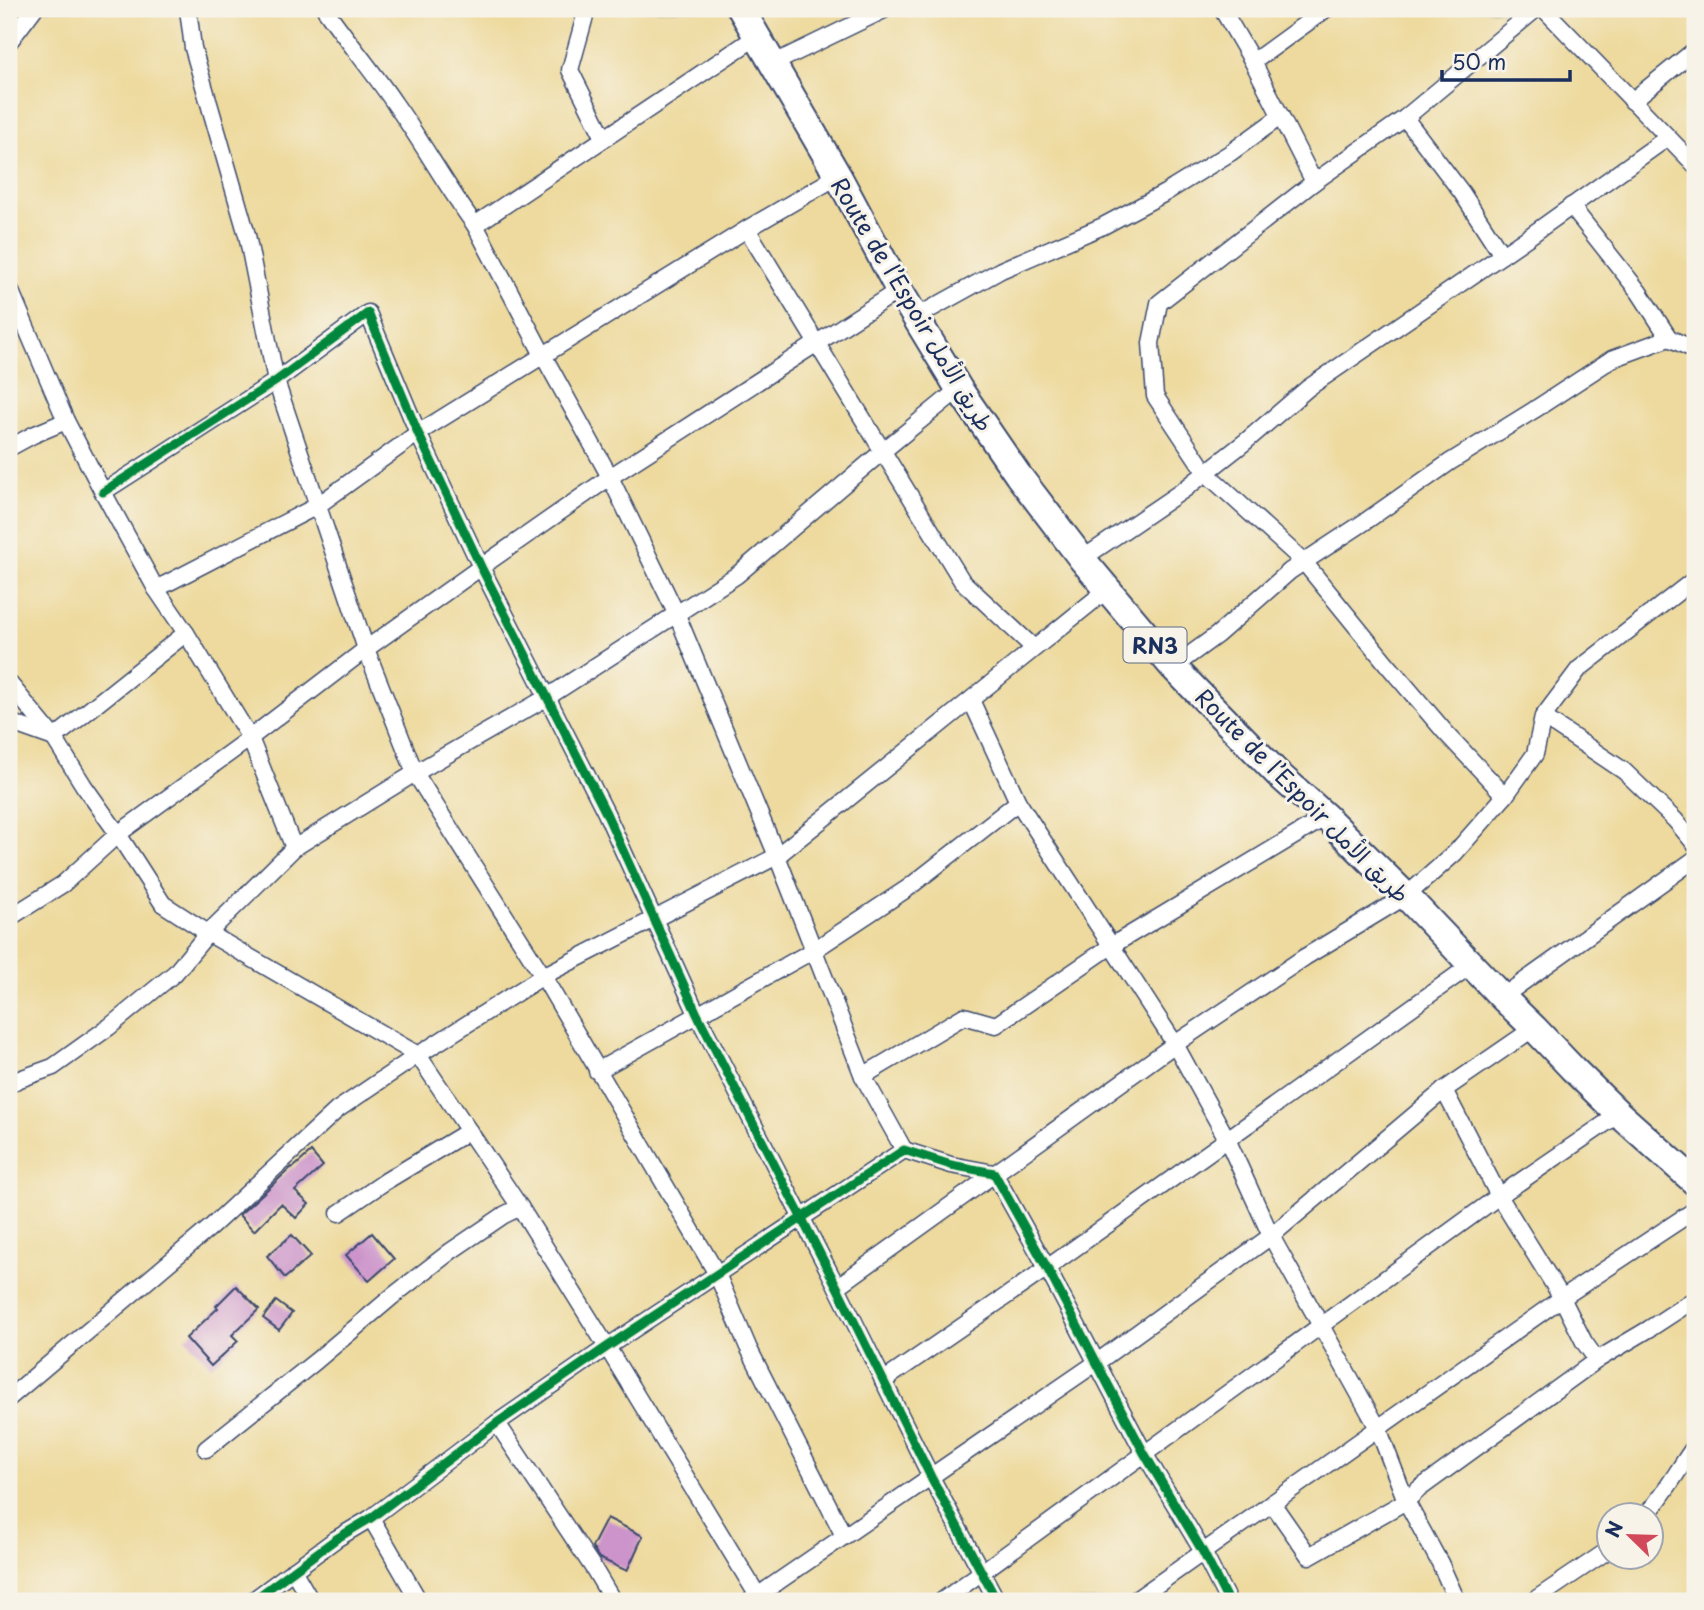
<svg xmlns="http://www.w3.org/2000/svg" width="1704" height="1610" viewBox="0 0 1704 1610" font-family="'Playpen Sans','Playpen Sans Arabic',sans-serif">
	<rect width="100%" height="100%" fill="#f7f3e8"/>
	<filter id="ink" filterUnits="userSpaceOnUse"><feTurbulence type="fractalNoise" baseFrequency=".0143" numOctaves="2"/><feDisplacementMap in="SourceGraphic" scale="14" xChannelSelector="R" yChannelSelector="G"/><feConvolveMatrix kernelMatrix="1 2 1 2 8 2 1 2 1" color-interpolation-filters="sRGB"/></filter>
	<filter id="wash" filterUnits="userSpaceOnUse"><feTurbulence type="fractalNoise" baseFrequency=".00686" numOctaves="4" result="noise"/><feDisplacementMap in="SourceGraphic" scale="28" xChannelSelector="R" yChannelSelector="G"/><feGaussianBlur stdDeviation="1.57" result="paint"/><feColorMatrix in="noise" values="0 0 0 0 0 0 0 0 0 0 0 0 0 0 0 0 0 1.4 0 .05"/><feComposite in="paint" operator="in"/></filter>
	<g filter="url(#wash)">
		<rect width="100%" height="100%" fill="#efdfbf"/>
		<path fill="#eeda9e" stroke="#84847e" stroke-width="2" fill-rule="evenodd" d="M9,9H1695V1601H9ZM1610,1516H1652V1558H1610Z"/>
		<g id="blocks">
			<g fill="#cc94cb">
				<polygon points="311,1152 323,1166 295,1191 309,1204 296,1218 281,1204 254,1231 239,1215 292,1167 293,1168"/>
				<polygon points="372,1233 394,1259 369,1281 346,1255"/>
				<polygon points="292,1235 311,1256 285,1278 267,1256"/>
				<polygon points="236,1286 259,1309 232,1335 238,1341 211,1366 186,1338 218,1308 216,1306"/>
				<polygon points="276,1301 292,1313 279,1330 263,1318"/>
				<polygon points="607,1518 643,1536 627,1571 599,1558 592,1547"/>
			</g>
		</g>
	</g>
	<g filter="url(#ink)">
		<use href="#blocks" fill-opacity="0" stroke="#3b496d" stroke-width="2"/>
		<g fill="none" stroke-linecap="round" stroke-linejoin="round">
			<defs>
				<g id="minor">
					<polyline points="188,9 193,48 247,235 276,381 366,649 415,773 543,976 717,1274 748,1347 844,1536"/>
					<path d="M325,9C347,41 373,71 395,104C423,143 446,186 475,225"/>
					<polyline points="587,9 570,70 604,138"/>
					<polyline points="1222,9 1253,62 1314,182"/>
					<polyline points="1544,9 1695,165"/>
					<polyline points="756,37 475,225 543,355 610,477 677,615 777,856 863,1076 904,1150"/>
					<polyline points="9,42 34,9"/>
					<polyline points="1253,62 1326,9"/>
					<polyline points="772,64 886,9"/>
					<polyline points="1632,101 1695,50"/>
					<polyline points="1405,118 1462,193 1502,255"/>
					<polyline points="1571,206 1639,292 1669,338"/>
					<polyline points="747,229 962,581 1034,648"/>
					<polyline points="9,287 66,421 103,492 156,589 186,633 250,738 294,848"/>
					<polyline points="916,317 1001,270 1103,226 1165,193 1230,153 1281,116"/>
					<polyline points="9,448 33,435 66,421"/>
					<polyline points="103,492 276,381 368,313 418,433 481,567 606,813 697,1014 837,1287 931,1477 997,1601"/>
					<polyline points="1082,559 1185,489 1245,442 1308,388 1527,238 1667,138"/>
					<polyline points="156,589 317,506 418,433 747,229 838,176"/>
					<polyline points="1173,667 1217,635 1290,571 1366,521 1450,462 1534,410 1612,359 1669,338 1695,350"/>
					<polyline points="9,683 54,738 84,786 118,834 163,904 208,933 294,848 415,773 546,698 737,575 883,451 959,389"/>
					<polyline points="971,700 1018,802 1175,1044 1227,1139 1271,1236 1378,1428 1406,1501 1440,1563 1457,1601"/>
					<polyline points="1543,717 1624,771 1675,820 1695,844"/>
					<polyline points="9,722 54,738 186,633"/>
					<polyline points="1505,796 1445,732 1386,663 1304,562 1206,473 1155,396 1151,343 1159,303 1314,182 1405,118 1536,9"/>
					<polyline points="9,918 63,884 118,834 250,738 366,649 481,567 610,477 899,290"/>
					<polyline points="1502,997 1695,859"/>
					<polyline points="597,1071 814,950 908,888 1018,802"/>
					<polyline points="863,1076 964,1016 996,1025 1111,946 1326,817"/>
					<polyline points="9,1085 17,1080 53,1067 109,1027 175,973 208,933 418,1055 520,1207 607,1347 761,1601"/>
					<polyline points="1444,1090 1499,1196 1562,1298 1584,1342 1597,1360"/>
					<polyline points="339,1213 386,1181 469,1131"/>
					<polyline points="837,1287 1175,1044 1305,957 1406,896 1455,853 1505,796 1535,754 1543,717 1579,669 1695,579"/>
					<polyline points="883,1381 1047,1268 1471,965"/>
					<polyline points="9,1398 211,1227 337,1110 418,1055 543,976 777,856 1108,589"/>
					<polyline points="497,1423 594,1569 613,1601"/>
					<polyline points="206,1449 316,1361 394,1295 451,1251 504,1215 520,1207"/>
					<polyline points="1272,1503 1309,1556 1406,1501 1419,1489 1597,1360 1649,1329 1695,1299"/>
					<path d="M1645,1516C1665,1495 1678,1469 1695,1446"/>
					<polyline points="371,1518 419,1601"/>
					<polyline points="293,1570 311,1601"/>
					<polyline points="252,1601 336,1539 371,1518 497,1423 607,1347 904,1150 951,1165 994,1173 1047,1268 1144,1453 1203,1552 1228,1601"/>
					<polyline points="750,1601 1096,1363 1271,1236 1444,1090 1534,1028"/>
					<polyline points="942,1601 1499,1196 1619,1114"/>
					<polyline points="1134,1601 1562,1298 1695,1210"/>
					<polyline points="1533,1601 1610,1549"/>
				</g>
				<polyline id="trunk" points="741,9 838,176 899,290 959,389 1018,475 1082,559 1173,667 1279,775 1326,817 1406,896 1502,997 1534,1028 1573,1069 1619,1114 1695,1182"/>
			</defs>
			<use href="#minor" stroke="#3b496d" stroke-width="19"/>
			<use href="#trunk" stroke="#3b496d" stroke-width="30"/>
			<use href="#minor" stroke="#fff" stroke-width="16"/>
			<use href="#trunk" stroke="#fff" stroke-width="26"/>
			<defs>
				<g id="cycleway">
					<polyline points="103,492 276,381 368,313 418,433 481,567 606,813 697,1014 837,1287 931,1477 997,1601"/>
					<polyline points="252,1601 336,1539 371,1518 497,1423 607,1347 904,1150 951,1165 994,1173 1047,1268 1144,1453 1203,1552 1228,1601"/>
				</g>
			</defs>
			<use href="#cycleway" stroke="#f7f3e8" stroke-width="13"/>
			<use href="#cycleway" stroke="#00873e" stroke-width="9"/>
		</g>
	</g>
	<g text-anchor="middle" dominant-baseline="central" stroke-width="6" stroke-linejoin="round" paint-order="stroke">
		<rect fill="#f7f3e8" stroke="#5d6a87" stroke-width="2" x="1123.5" y="627.5" width="63" height="35" rx="5"/>
		<g font-size="21" font-weight="bold" fill="#1b2f5e">
			<text x="1155" y="645">RN3</text>
		</g>
		<g font-size="23" fill="#1b2f5e" stroke="#f7f3e8">
			<text transform="translate(913 304) rotate(59)">Route de l’Espoir طريق الأمل</text>
			<text transform="translate(1303 795) rotate(45)">Route de l’Espoir طريق الأمل</text>
		</g>
	</g>
	<rect width="1704" height="1610" fill="none" stroke="#f7f3e8" stroke-width="35"/>
	<g transform="translate(1630 1536) rotate(293)"><circle r="33" fill="#f7f3e8" stroke="#9fa5b1" stroke-width="2"/>
	<path d="M0-5L12 26L0 18L-12 26Z" fill="#d1495b"/>
	<text y="-10" font-size="19" font-weight="bold" text-anchor="middle" fill="#1b2f5e">N</text>
	</g>
	<path d="M1442 70v10h128v-10" fill="none" stroke="#1b2f5e" stroke-width="3.5"/>
	<text x="1452" y="70" font-size="21" fill="#1b2f5e" stroke="#f7f3e8" stroke-width="5" paint-order="stroke">50 m</text>
</svg>
